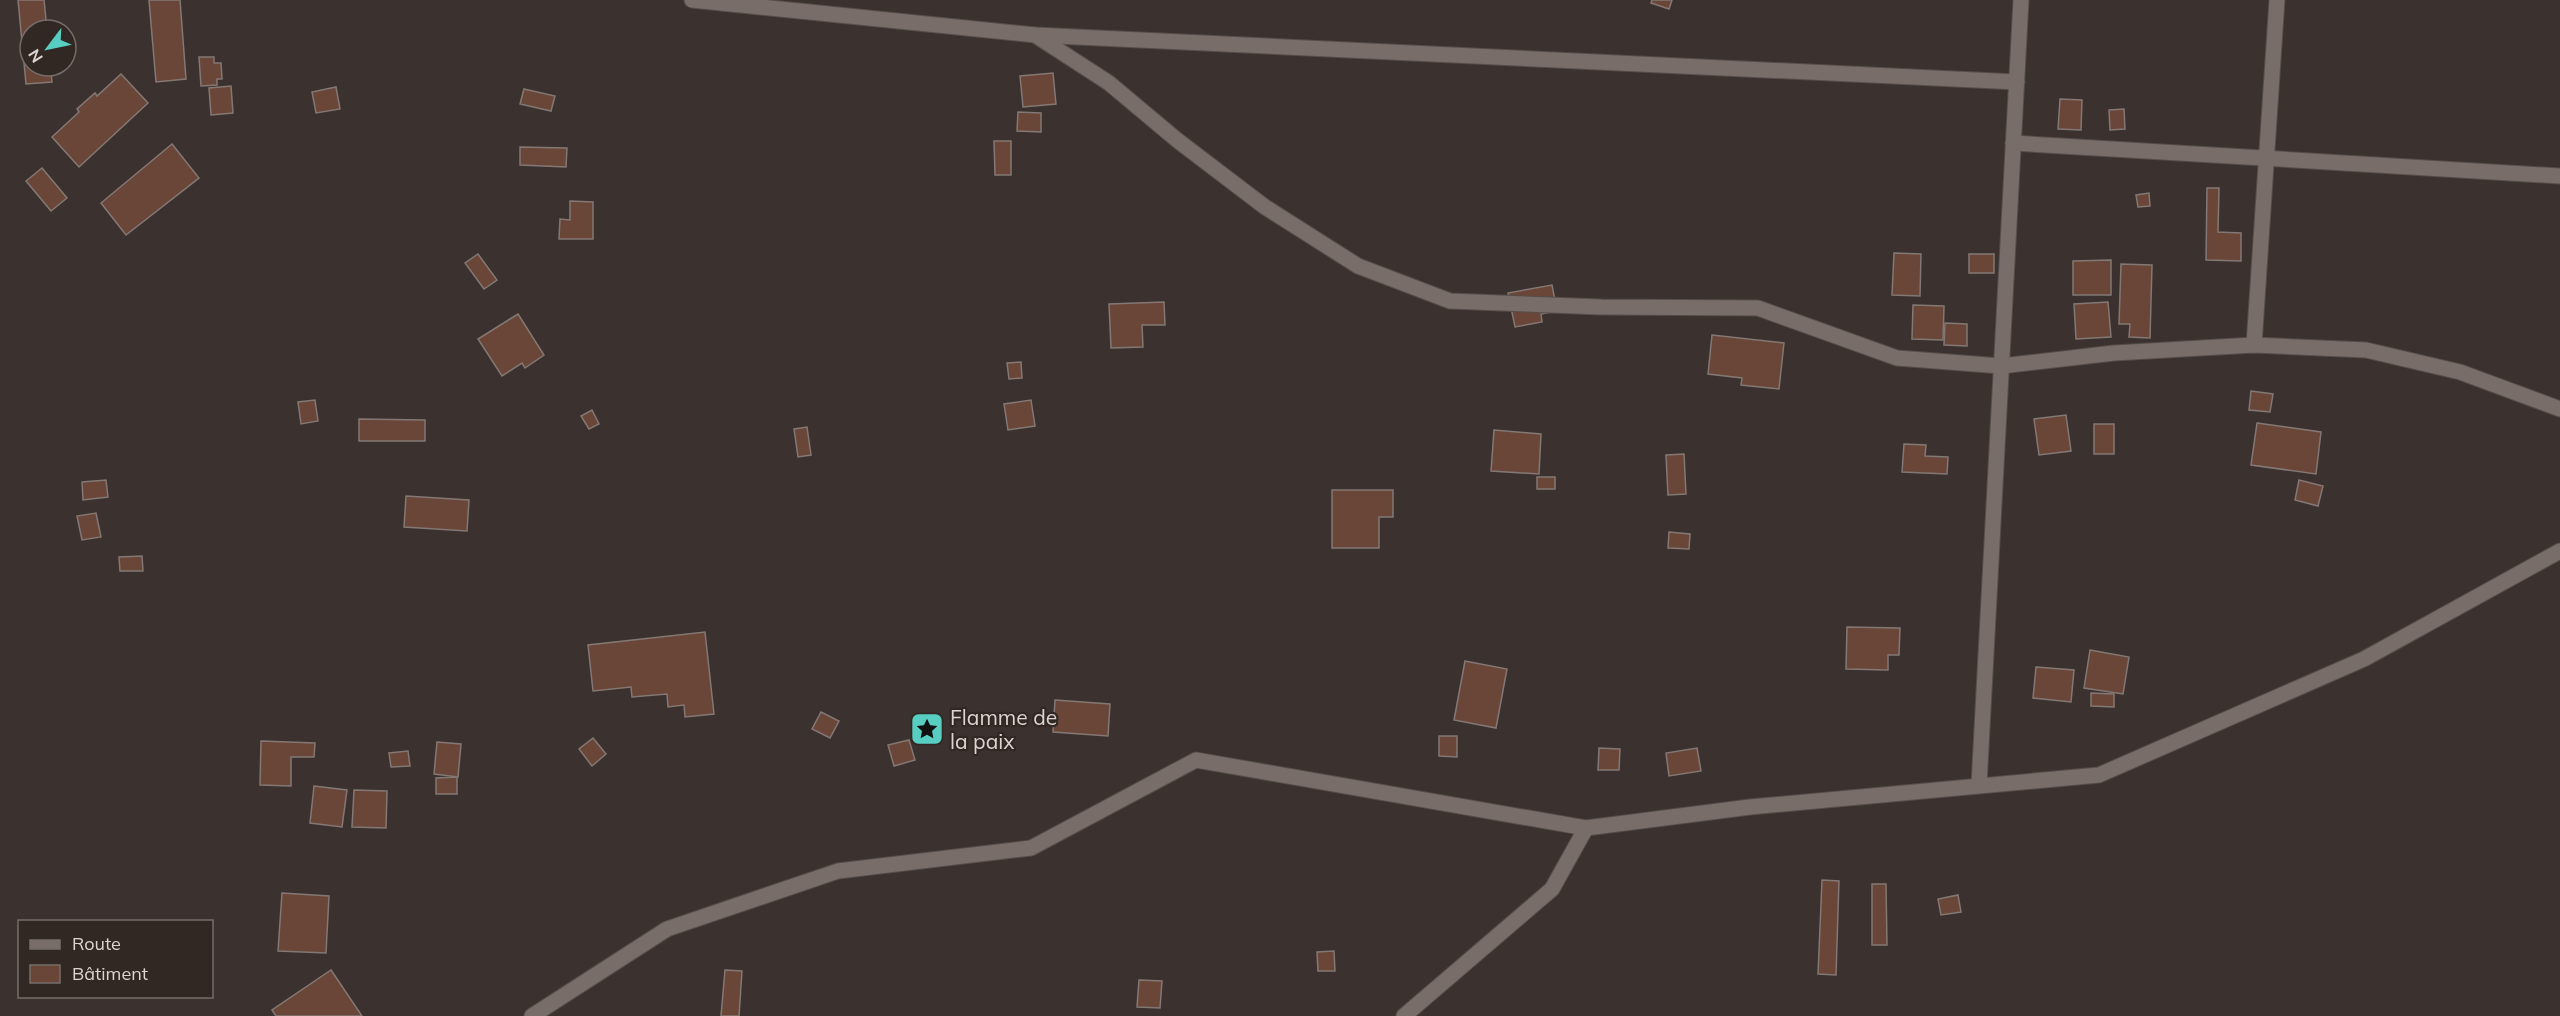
<svg xmlns="http://www.w3.org/2000/svg" width="2560" height="1016" viewBox="0 0 2560 1016" font-family="Mulish,sans-serif">
	<rect width="100%" height="100%" fill="#3b312e"/>
	<g fill="#6a4639" stroke="#837874" stroke-width="1.5">
		<polygon points="18,0 44,0 47,30 30,30 30,66 50,66 52,82 26,84"/>
		<polygon points="149,0 180,0 186,79 156,82"/>
		<polygon points="1652,0 1672,0 1669,9 1651,3"/>
		<polygon points="199,57 214,57 214,63 221,63 222,79 217,79 217,85 201,86"/>
		<polygon points="1053,73 1056,104 1023,107 1020,76"/>
		<polygon points="121,74 148,103 79,167 52,137 79,112 77,109 95,93 97,96"/>
		<polygon points="231,86 233,113 211,115 209,88"/>
		<polygon points="336,87 340,109 316,113 312,92"/>
		<polygon points="524,89 555,96 551,111 520,104"/>
		<polygon points="2060,99 2082,100 2081,130 2058,129"/>
		<polygon points="2124,109 2125,129 2110,130 2109,110"/>
		<polygon points="1018,112 1041,113 1041,132 1017,131"/>
		<polygon points="994,141 1011,141 1011,175 995,175"/>
		<polygon points="172,144 199,178 126,235 101,203"/>
		<polygon points="520,147 567,148 566,167 520,165"/>
		<polygon points="42,168 67,198 51,211 26,181"/>
		<polygon points="2207,188 2219,188 2218,232 2241,233 2241,261 2206,260"/>
		<polygon points="2149,193 2150,206 2138,207 2136,195"/>
		<polygon points="570,201 593,202 593,239 559,239 560,219 570,220"/>
		<polygon points="1894,253 1921,254 1920,296 1892,295"/>
		<polygon points="478,254 497,280 484,289 465,263"/>
		<rect x="1969" y="254" width="25" height="19"/>
		<polygon points="2111,260 2111,295 2073,295 2073,261"/>
		<polygon points="2121,264 2152,265 2150,338 2129,337 2130,324 2119,324"/>
		<polygon points="1552,285 1557,311 1541,314 1542,322 1515,327 1508,293"/>
		<polygon points="1164,302 1165,325 1142,325 1143,347 1111,348 1109,304"/>
		<polygon points="2108,302 2111,337 2076,339 2074,304"/>
		<polygon points="1913,305 1944,306 1943,340 1912,339"/>
		<polygon points="518,314 544,355 525,368 522,363 502,376 478,339"/>
		<polygon points="1945,323 1967,324 1967,346 1944,345"/>
		<polygon points="1712,335 1784,343 1779,389 1741,385 1742,378 1708,374"/>
		<polygon points="1021,362 1022,378 1009,379 1007,363"/>
		<polygon points="2251,391 2273,394 2270,412 2249,410"/>
		<polygon points="315,400 318,421 301,424 298,402"/>
		<polygon points="1031,400 1035,426 1008,430 1004,404"/>
		<polygon points="592,410 599,424 589,429 581,416"/>
		<polygon points="2066,415 2071,451 2039,455 2034,419"/>
		<polygon points="359,419 425,420 425,441 359,441"/>
		<polygon points="2257,423 2321,432 2316,474 2251,465"/>
		<rect x="2094" y="424" width="20" height="30"/>
		<polygon points="807,427 811,455 798,457 794,429"/>
		<polygon points="1494,430 1541,434 1539,474 1491,471"/>
		<polygon points="1904,444 1926,445 1925,456 1948,457 1947,474 1902,472"/>
		<polygon points="1684,454 1686,494 1668,495 1666,455"/>
		<rect x="1537" y="477" width="18" height="12"/>
		<polygon points="106,480 108,497 83,500 82,482"/>
		<polygon points="2299,480 2323,486 2318,506 2295,500"/>
		<polygon points="1332,490 1393,490 1393,517 1379,517 1379,548 1332,548"/>
		<polygon points="406,496 469,500 467,531 404,527"/>
		<polygon points="96,513 101,537 82,540 77,516"/>
		<polygon points="1669,532 1690,534 1689,549 1668,548"/>
		<polygon points="142,556 143,571 120,571 119,557"/>
		<polygon points="1847,627 1900,628 1899,655 1888,655 1888,670 1846,669"/>
		<polygon points="705,632 714,714 685,717 684,705 668,707 667,694 632,697 631,687 593,691 588,645"/>
		<polygon points="2090,650 2129,657 2123,694 2084,688"/>
		<polygon points="1465,661 1507,669 1496,728 1454,720"/>
		<polygon points="2036,667 2074,670 2071,702 2033,698"/>
		<polygon points="2091,693 2114,694 2114,707 2091,706"/>
		<polygon points="1055,700 1110,704 1108,736 1053,732"/>
		<polygon points="821,712 839,721 830,738 812,729"/>
		<polygon points="1439,736 1457,736 1457,757 1439,756"/>
		<polygon points="593,738 606,754 592,766 579,749"/>
		<polygon points="909,740 915,760 894,766 888,745"/>
		<polygon points="261,741 315,743 314,757 291,757 291,786 260,785"/>
		<polygon points="437,742 461,744 458,777 434,774"/>
		<polygon points="1599,748 1620,749 1619,770 1598,770"/>
		<polygon points="1697,748 1701,771 1669,776 1666,753"/>
		<polygon points="408,751 410,766 391,767 389,753"/>
		<polygon points="457,777 457,794 436,794 436,778"/>
		<polygon points="314,786 347,790 342,827 310,823"/>
		<polygon points="354,790 387,791 386,828 352,827"/>
		<polygon points="1822,880 1839,881 1836,975 1818,974"/>
		<polygon points="1872,884 1886,884 1887,945 1872,945"/>
		<polygon points="282,893 329,896 326,953 278,951"/>
		<polygon points="1958,895 1961,912 1941,915 1938,899"/>
		<polygon points="1334,951 1335,971 1318,971 1317,952"/>
		<polygon points="331,970 362,1016 276,1016 272,1010"/>
		<polygon points="725,970 742,971 739,1016 721,1016"/>
		<polygon points="1139,980 1162,981 1160,1008 1137,1007"/>
	</g>
	<g fill="none" stroke-linecap="round" stroke-linejoin="round">
		<defs>
			<g id="minor">
				<polyline points="692,0 1035,35 2017,82"/>
				<polyline points="1035,35 1109,83 1177,140 1265,207 1358,266 1450,301 1601,307 1758,308 1897,358 2001,366 2114,353 2254,345 2366,350 2460,372 2560,409"/>
				<polyline points="2013,143 2560,176"/>
				<polyline points="2254,345 2277,0"/>
				<polyline points="1979,785 2021,0"/>
				<polyline points="532,1016 667,929 838,871 1031,848 1196,760 1586,828 1750,807 2099,775 2364,659 2560,551"/>
				<polyline points="1404,1016 1552,889 1586,828"/>
			</g>
		</defs>
		<use href="#minor" stroke="#564d4b" stroke-width="17"/>
		<use href="#minor" stroke="#786d69" stroke-width="15"/>
	</g>
	<defs>
		<symbol id="sight-square" viewBox="-11 -11 22 22"><rect x="-9" y="-9" width="18" height="18" rx="4" fill="#57cec1" stroke="#312824"/><path d="M0-6L1.8-2.2L6-1.7L2.9 1.2L3.7 5.4L0 3.3L-3.7 5.4L-2.9 1.2L-6-1.7L-1.8-2.2Z" fill="#111"/></symbol>
	</defs>
	<g fill-rule="evenodd">
		<use href="#sight-square" x="908" y="710" width="38" height="38"/>
	</g>
	<g text-anchor="middle" dominant-baseline="central" stroke-width="4.5" stroke-linejoin="round" paint-order="stroke">
		<g font-size="21" fill="#dbd4d2" stroke="#312824" text-anchor="start">
			<text x="950" y="717">Flamme de<tspan x="950" dy="24">la paix</tspan></text>
		</g>
	</g>
	<rect x="18" y="920" width="195" height="78" fill="#312824" stroke="#756d6a" stroke-width="1.5"/>
	<rect x="30" y="940" width="30" height="9" fill="#786d69" stroke="#756d6a" stroke-width="1.5"/>
	<text x="72" y="950" font-size="18" fill="#dbd4d2">Route</text>
	<rect x="30" y="965" width="30" height="18" fill="#6a4639" stroke="#756d6a" stroke-width="1.5"/>
	<text x="72" y="980" font-size="18" fill="#dbd4d2">Bâtiment</text>
	<g transform="translate(48 48) rotate(238)"><circle r="28" fill="#312824" stroke="#756d6a" stroke-width="1.5"/>
	<path d="M0-4.5L10 22L0 15L-10 22Z" fill="#57cec1"/>
	<text y="-9" font-size="16" font-weight="bold" text-anchor="middle" fill="#dbd4d2">N</text>
	</g>
</svg>
